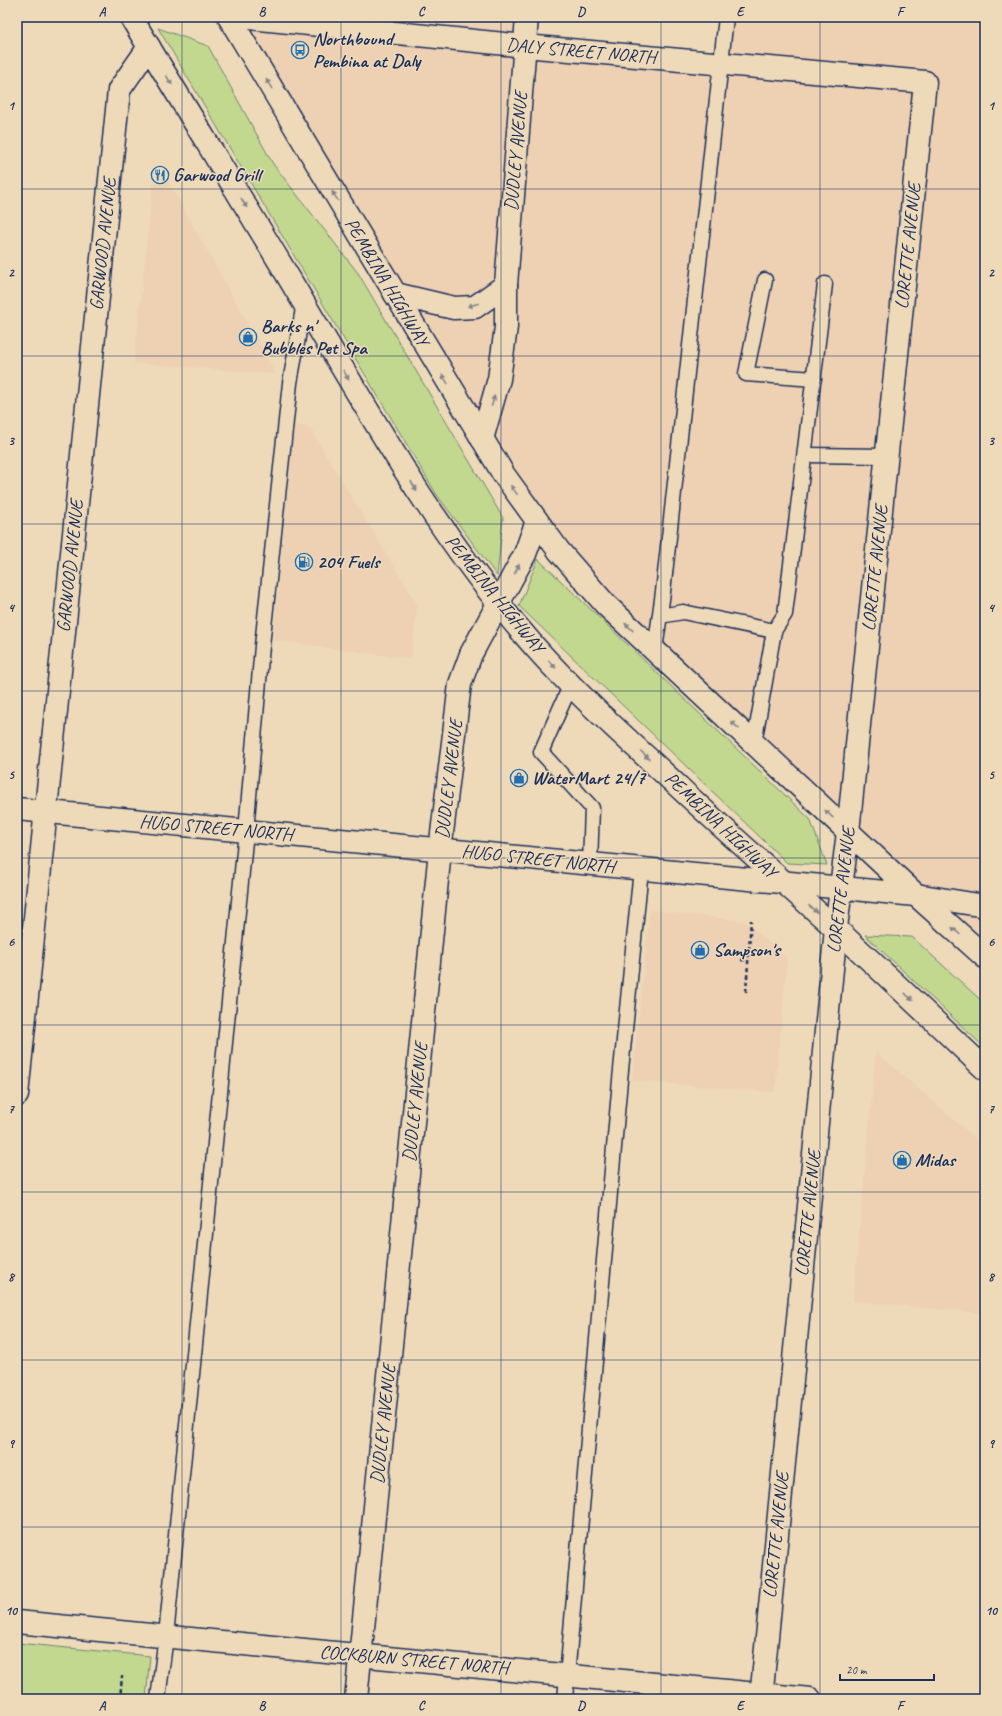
<svg xmlns="http://www.w3.org/2000/svg" width="1002" height="1716" viewBox="0 0 1002 1716" font-family="Caveat,sans-serif">
	<rect width="100%" height="100%" fill="#eedab8"/>
	<filter id="ink" filterUnits="userSpaceOnUse"><feTurbulence type="fractalNoise" baseFrequency=".025" numOctaves="2"/><feDisplacementMap in="SourceGraphic" scale="8" xChannelSelector="R" yChannelSelector="G"/><feConvolveMatrix kernelMatrix="1 2 1 2 8 2 1 2 1" color-interpolation-filters="sRGB"/></filter>
	<g filter="url(#ink)">
		<g fill="#eed0b3">
			<polygon points="229,17 527,17 525,46 721,64 726,17 985,17 985,957 577,572"/>
			<polygon points="154,176 166,177 276,374 134,363"/>
			<polygon points="294,425 309,427 417,604 411,659 273,640"/>
			<polygon points="650,910 745,921 787,959 775,1092 632,1081"/>
			<polygon points="876,1052 985,1147 983,1313 853,1301"/>
		</g>
		<g fill="#c1d88e" stroke="#6e8476">
			<polygon points="158,28 208,46 273,164 358,273 503,518 497,576 437,495"/>
			<polygon points="538,559 810,819 827,865 787,863 519,606"/>
			<polygon points="865,935 912,937 985,1004 985,1048"/>
			<polygon points="17,1643 150,1656 146,1699 17,1699"/>
		</g>
		<g fill="none" stroke-linecap="round" stroke-linejoin="round">
			<defs>
				<g id="lane">
					<polyline points="765,280 746,374 814,379"/>
					<polyline points="805,455 886,456"/>
					<polyline points="660,616 683,612 774,631 754,743"/>
					<polyline points="774,631 785,614 825,284"/>
					<polyline points="655,650 663,592 726,17"/>
					<polyline points="571,684 541,752 592,808 590,864"/>
					<polyline points="158,1699 166,1636 246,831 262,646 290,383 304,303"/>
					<polyline points="565,1699 620,1080 641,869"/>
				</g>
				<g id="street">
					<polyline points="239,17 525,46 925,82 848,832 836,928 761,1699"/>
					<polyline points="395,294 454,308 475,307 506,285"/>
					<polyline points="482,439 499,379 506,327 506,285 527,17"/>
					<polyline points="17,809 916,895"/>
					<polyline points="17,1095 119,90 149,47"/>
					<polyline points="17,1622 810,1699"/>
					<polyline points="356,1699 440,850 460,684 471,654 525,554 537,521"/>
				</g>
				<g id="primary">
					<path d="M131,17C188,113 248,208 305,305C375,423 443,543 534,646C580,698 632,743 682,790C732,837 784,882 835,928C886,974 935,1022 985,1069"/>
					<polyline points="229,17 504,475 559,551 606,605 916,895 985,957"/>
					<polyline points="916,895 985,906"/>
				</g>
			</defs>
			<use href="#lane" stroke="#1b2f5e" stroke-width="17"/>
			<use href="#street" stroke="#1b2f5e" stroke-width="25"/>
			<use href="#primary" stroke="#1b2f5e" stroke-width="25"/>
			<g stroke="#1b2f5e" stroke-width="2.5" stroke-dasharray="4 3" stroke-linecap="butt">
				<polyline points="741,960 748,960"/>
				<polyline points="746,992 751,920"/>
				<polyline points="120,1699 122,1676"/>
			</g>
			<use href="#lane" stroke="#eedab8" stroke-width="14"/>
			<use href="#street" stroke="#eedab8" stroke-width="22"/>
			<use href="#primary" stroke="#eedab8" stroke-width="22"/>
		</g>
		<defs><path id="oneway-solid" d="M-6-.8H1V-3.2L6.5 0L1 3.2V.8H-6Z"/></defs>
		<g fill="#84848b">
			<use href="#oneway-solid" transform="translate(169 80) rotate(59)"/>
			<use href="#oneway-solid" transform="translate(269 84) rotate(-121)"/>
			<use href="#oneway-solid" transform="translate(335 196) rotate(-122)"/>
			<use href="#oneway-solid" transform="translate(244 203) rotate(59)"/>
			<use href="#oneway-solid" transform="translate(473 305) rotate(164)"/>
			<use href="#oneway-solid" transform="translate(346 375) rotate(60)"/>
			<use href="#oneway-solid" transform="translate(445 379) rotate(-122)"/>
			<use href="#oneway-solid" transform="translate(493 401) rotate(-75)"/>
			<use href="#oneway-solid" transform="translate(414 486) rotate(57)"/>
			<use href="#oneway-solid" transform="translate(514 490) rotate(-126)"/>
			<use href="#oneway-solid" transform="translate(517 569) rotate(-63)"/>
			<use href="#oneway-solid" transform="translate(629 627) rotate(-137)"/>
			<use href="#oneway-solid" transform="translate(552 664) rotate(46)"/>
			<use href="#oneway-solid" transform="translate(735 725) rotate(-137)"/>
			<use href="#oneway-solid" transform="translate(645 755) rotate(43)"/>
			<use href="#oneway-solid" transform="translate(829 814) rotate(-137)"/>
			<use href="#oneway-solid" transform="translate(813 909) rotate(41)"/>
			<use href="#oneway-solid" transform="translate(956 931) rotate(-138)"/>
			<use href="#oneway-solid" transform="translate(909 997) rotate(43)"/>
		</g>
	</g>
	<path fill="none" stroke="#1b2f5e" stroke-width="1" stroke-opacity="0.55" d="M182,17V1699M341,17V1699M501,17V1699M661,17V1699M820,17V1699M17,189H985M17,356H985M17,524H985M17,691H985M17,858H985M17,1025H985M17,1192H985M17,1360H985M17,1527H985"/>
	<defs>
		<symbol id="bus-ring" viewBox="-11 -11 22 22"><circle r="9.5" fill="#eedab8" stroke="#1f6fb2" stroke-width="1.5"/><path d="M-5-6H5V4H4V6H2V4H-2V6H-4V4H-5ZM-3.5-4V0h7V-4ZM-3.5 1.2v1.5H-2V1.2ZM2 1.2v1.5H3.5V1.2Z" fill="#1f6fb2"/></symbol>
		<symbol id="restaurant-ring" viewBox="-11 -11 22 22"><circle r="9.5" fill="#eedab8" stroke="#1f6fb2" stroke-width="1.5"/><path d="M-5-6h1v4h1v-4h1v4h1v-4h1v5L-1.5 .5V6h-2V.5L-5-1ZM5-6V6H3V1.5H1.5Q1.5-4 5-6Z" fill="#1f6fb2"/></symbol>
		<symbol id="shop-ring" viewBox="-11 -11 22 22"><circle r="9.5" fill="#eedab8" stroke="#1f6fb2" stroke-width="1.5"/><path d="M-5-2.5h2.3a2.7 3.5 0 0 1 5.4 0H5L5.5 6h-11ZM-1.5-2.5h3a1.5 2.3 0 0 0-3 0Z" fill="#1f6fb2"/></symbol>
		<symbol id="fuel-ring" viewBox="-11 -11 22 22"><circle r="9.5" fill="#eedab8" stroke="#1f6fb2" stroke-width="1.5"/><path d="M-5.5-6h7V0h2V4h1.3V-2.5L3-4.5l.8-.8L6-3V5H2.5V1h-1V6h-7ZM-4.2-4.7v3.2H.2V-4.7Z" fill="#1f6fb2"/></symbol>
	</defs>
	<g fill-rule="evenodd">
		<use href="#bus-ring" x="290" y="40" width="20" height="20"/>
		<use href="#restaurant-ring" x="150" y="165" width="20" height="20"/>
		<use href="#shop-ring" x="238" y="327" width="20" height="20"/>
		<use href="#fuel-ring" x="294" y="552" width="20" height="20"/>
		<use href="#shop-ring" x="509" y="768" width="20" height="20"/>
		<use href="#shop-ring" x="690" y="940" width="20" height="20"/>
		<use href="#shop-ring" x="892" y="1150" width="20" height="20"/>
	</g>
	<g text-anchor="middle" dominant-baseline="central" stroke-width="3" stroke-linejoin="round" paint-order="stroke">
		<g font-size="19" font-weight="bold" fill="#1b2f5e" stroke="#eedab8" text-anchor="start">
			<text x="313" y="39">Northbound<tspan x="313" dy="22">Pembina at Daly</tspan></text>
			<text x="173" y="175">Garwood Grill</text>
			<text x="261" y="326">Barks n'<tspan x="261" dy="22">Bubbles Pet Spa</tspan></text>
			<text x="317" y="562">204 Fuels</text>
			<text x="532" y="778">WaterMart 24/7</text>
			<text x="713" y="950">Sampson's</text>
			<text x="915" y="1160">Midas</text>
		</g>
		<g font-size="19" fill="#1b2f5e" stroke="#eedab8">
			<text transform="translate(581 51) rotate(5)">DALY STREET NORTH</text>
			<text transform="translate(516 151) rotate(-85)">DUDLEY AVENUE</text>
			<text transform="translate(103 244) rotate(-84)">GARWOOD AVENUE</text>
			<text transform="translate(908 246) rotate(-84)">LORETTE AVENUE</text>
			<text transform="translate(387 282) rotate(59)">PEMBINA HIGHWAY</text>
			<text transform="translate(70 566) rotate(-84)">GARWOOD AVENUE</text>
			<text transform="translate(875 568) rotate(-84)">LORETTE AVENUE</text>
			<text transform="translate(495 594) rotate(51)">PEMBINA HIGHWAY</text>
			<text transform="translate(449 779) rotate(-83)">DUDLEY AVENUE</text>
			<text transform="translate(721 825) rotate(43)">PEMBINA HIGHWAY</text>
			<text transform="translate(216 828) rotate(5)">HUGO STREET NORTH</text>
			<text transform="translate(538 859) rotate(6)">HUGO STREET NORTH</text>
			<text transform="translate(841 890) rotate(-83)">LORETTE AVENUE</text>
			<text transform="translate(415 1102) rotate(-84)">DUDLEY AVENUE</text>
			<text transform="translate(808 1213) rotate(-84)">LORETTE AVENUE</text>
			<text transform="translate(383 1424) rotate(-84)">DUDLEY AVENUE</text>
			<text transform="translate(776 1535) rotate(-84)">LORETTE AVENUE</text>
			<text transform="translate(414 1660) rotate(5)">COCKBURN STREET NORTH</text>
		</g>
	</g>
	<rect width="1002" height="1716" fill="none" stroke="#eedab8" stroke-width="44"/>
	<path d="M840 1674v6h94v-6" fill="none" stroke="#1b2f5e" stroke-width="2"/>
	<text x="846" y="1674" font-size="12" fill="#1b2f5e" stroke="#eedab8" stroke-width="3" paint-order="stroke">20 m</text>
	<rect x="22" y="22" width="958" height="1672" fill="none" stroke="#1b2f5e" stroke-width="1.5"/>
	<g font-size="13" text-anchor="middle" font-weight="bold" fill="#1b2f5e">
		<text x="102" y="16">A</text>
		<text x="262" y="16">B</text>
		<text x="421" y="16">C</text>
		<text x="581" y="16">D</text>
		<text x="740" y="16">E</text>
		<text x="900" y="16">F</text>
		<text x="11" y="110">1</text>
		<text x="991" y="110">1</text>
		<text x="11" y="277">2</text>
		<text x="991" y="277">2</text>
		<text x="11" y="445">3</text>
		<text x="991" y="445">3</text>
		<text x="11" y="612">4</text>
		<text x="991" y="612">4</text>
		<text x="11" y="779">5</text>
		<text x="991" y="779">5</text>
		<text x="11" y="946">6</text>
		<text x="991" y="946">6</text>
		<text x="11" y="1113">7</text>
		<text x="991" y="1113">7</text>
		<text x="11" y="1281">8</text>
		<text x="991" y="1281">8</text>
		<text x="11" y="1448">9</text>
		<text x="991" y="1448">9</text>
		<text x="11" y="1615">10</text>
		<text x="991" y="1615">10</text>
		<text x="102" y="1710">A</text>
		<text x="262" y="1710">B</text>
		<text x="421" y="1710">C</text>
		<text x="581" y="1710">D</text>
		<text x="740" y="1710">E</text>
		<text x="900" y="1710">F</text>
	</g>
</svg>
